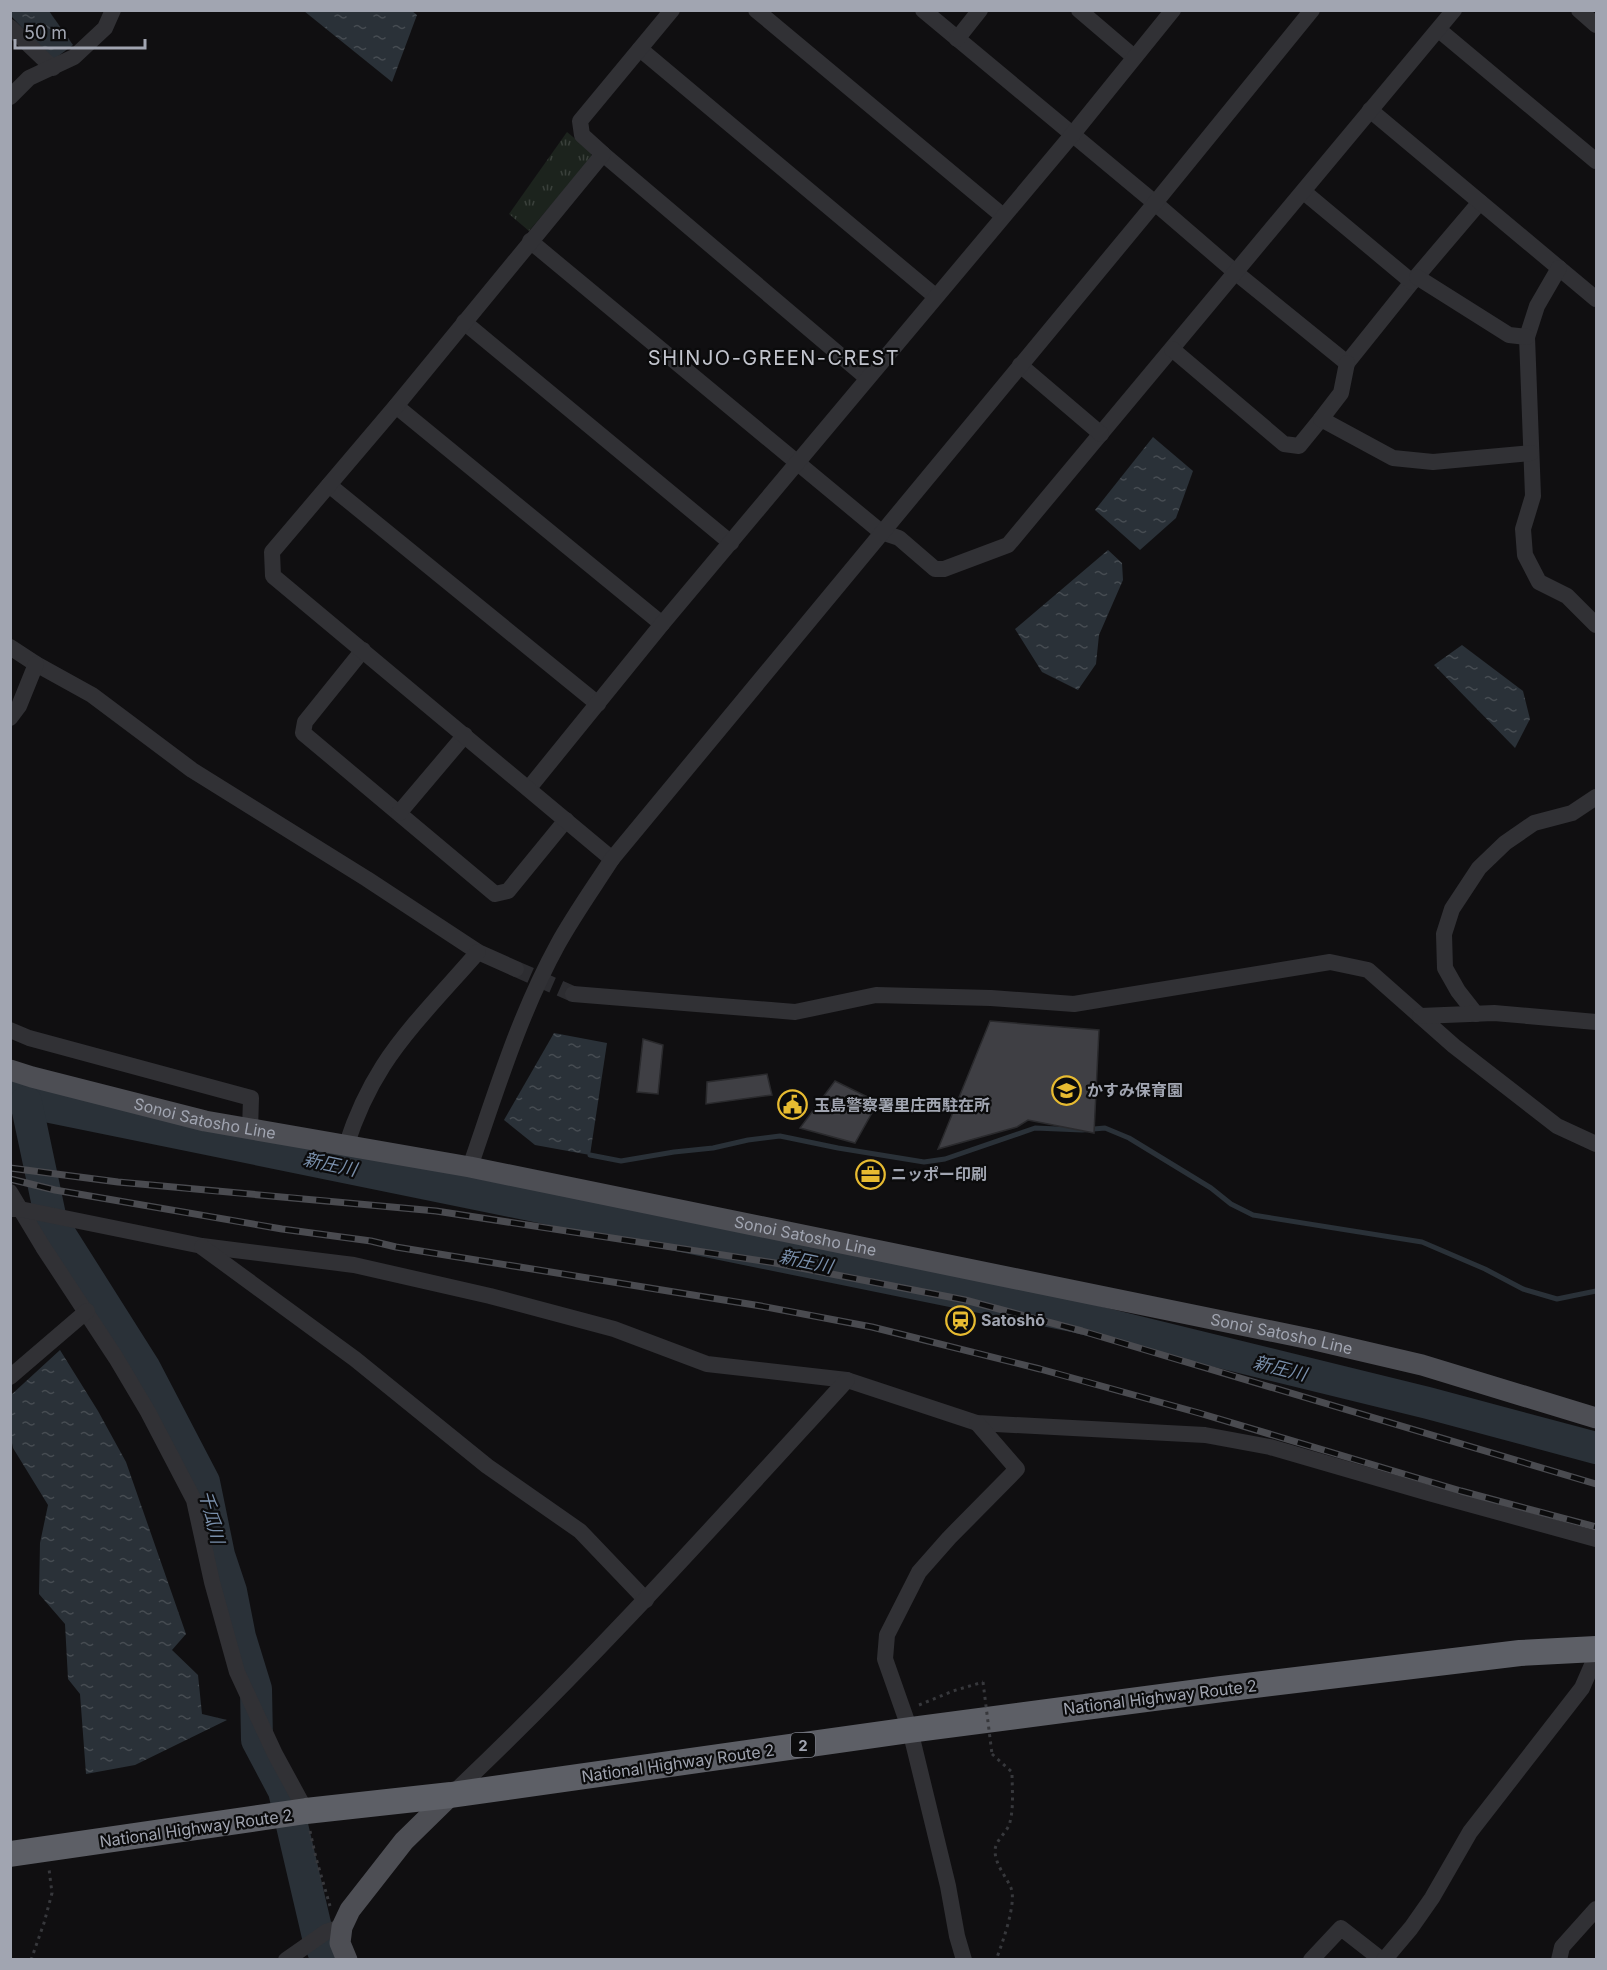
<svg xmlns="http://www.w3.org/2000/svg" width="1607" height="1970" viewBox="0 0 1607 1970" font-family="Inter,'Noto Sans JP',sans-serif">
	<defs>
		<pattern id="park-tufts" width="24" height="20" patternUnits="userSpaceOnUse" patternTransform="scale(1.5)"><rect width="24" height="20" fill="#1c231d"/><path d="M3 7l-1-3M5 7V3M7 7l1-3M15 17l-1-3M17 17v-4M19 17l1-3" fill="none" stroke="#3a403b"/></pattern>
		<pattern id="water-ripples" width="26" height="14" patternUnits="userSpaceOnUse" patternTransform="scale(1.5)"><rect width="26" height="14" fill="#2a3138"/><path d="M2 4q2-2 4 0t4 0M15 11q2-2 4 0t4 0" fill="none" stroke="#464c52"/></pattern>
	</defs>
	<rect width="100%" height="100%" fill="#100f11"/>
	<polygon fill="url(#park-tufts)" points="567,132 590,151 592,157 529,231 509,214"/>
	<g fill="url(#water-ripples)">
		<polygon points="11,11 49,11 73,45 53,60 11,16"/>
		<polygon points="304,11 412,11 417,15 392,82"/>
		<polygon points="1153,437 1193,471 1176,518 1140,550 1095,510"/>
		<polygon points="1108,550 1122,563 1123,580 1099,635 1096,664 1078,690 1042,672 1015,629"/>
		<polygon points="1462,645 1523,691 1530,719 1515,748 1434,665"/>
		<polygon points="554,1033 607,1043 590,1155 535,1145 504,1120"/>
		<polygon points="60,1350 98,1411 126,1462 186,1634 172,1650 198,1675 202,1714 227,1720 135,1765 86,1774 80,1694 68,1679 65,1624 39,1594 40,1543 48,1505 13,1448 11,1438 11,1395"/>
	</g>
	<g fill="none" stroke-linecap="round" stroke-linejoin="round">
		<polyline stroke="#2a3138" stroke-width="5" points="590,1155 621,1161 674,1152 713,1148 748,1140 780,1136 838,1148 924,1162 945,1159 1035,1128 1082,1130 1105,1128 1129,1138 1211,1188 1231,1204 1253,1215 1422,1242 1485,1269 1523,1289 1557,1299 1596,1291"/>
		<g stroke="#2a3138" stroke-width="32">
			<polyline points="10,1096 26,1102 1073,1316 1428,1403 1596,1448"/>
			<polyline points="26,1102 51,1220 144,1367 204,1482 219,1555 231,1591 240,1637 256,1689 257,1740 284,1791 319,1941 327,1960"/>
		</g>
	</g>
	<g fill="#3f3f44" stroke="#2a2a2d" stroke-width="1.5">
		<polygon points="990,1021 1099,1030 1094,1133 1028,1120 1017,1127 938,1149"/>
		<polygon points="643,1039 663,1045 658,1094 637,1092"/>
		<polygon points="767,1074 772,1095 706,1104 707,1082"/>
		<polygon points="835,1081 878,1102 855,1143 800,1128"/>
	</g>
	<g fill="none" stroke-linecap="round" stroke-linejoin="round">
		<polyline stroke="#2d2d31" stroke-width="16" stroke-dasharray="16 8" stroke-linecap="butt" points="516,969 573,994"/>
		<g stroke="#37383c" stroke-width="3" stroke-dasharray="3 4.5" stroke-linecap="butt">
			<polyline points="919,1705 953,1691 983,1682"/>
			<path d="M992,1754L1012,1772C1012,1788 1014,1806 1010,1822C1008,1832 996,1839 995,1850C995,1865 1006,1876 1011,1888C1017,1903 1002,1944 996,1960"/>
			<polyline points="310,1831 316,1858 330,1906"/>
			<polyline points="31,1960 44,1923 52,1893 49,1869"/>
		</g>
		<g stroke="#313135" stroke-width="16">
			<polyline points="756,10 1003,216"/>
			<polyline points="923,10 1155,203 1235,272 1347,363 1412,282 1480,202"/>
			<polyline points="1079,10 1134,57"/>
			<polyline points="1579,10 1596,25"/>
			<polyline points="10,27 53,68"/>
			<polyline points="1439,30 1596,161"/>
			<polyline points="957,39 980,10"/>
			<polyline points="640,49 935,296"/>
			<polyline points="10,97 29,78 74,57 105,28 113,10"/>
			<polyline points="1370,110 1596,299"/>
			<polyline points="603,154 867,378"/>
			<polyline points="1304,192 1412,282"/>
			<polyline points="530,241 881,532 899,538 935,569 944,569 1008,545 1454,10"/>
			<polyline points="1559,268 1537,306 1527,337 1533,496 1523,529 1525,555 1539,582 1567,596 1596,625"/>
			<polyline points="1417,277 1509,335 1527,337"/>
			<polyline points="464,322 731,543"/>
			<polyline points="1172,349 1284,444 1299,446 1321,419"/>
			<polyline points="1347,363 1341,393 1321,419 1393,458 1433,462 1531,453"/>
			<polyline points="1020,365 1101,434"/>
			<polyline points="396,406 662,624"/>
			<polyline points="329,485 598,704"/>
			<polyline points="10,647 36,664 92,695 192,770 367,879 478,952 516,969"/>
			<polyline points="363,650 305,722 303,733 495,894 508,891 566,820"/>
			<polyline points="10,718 19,706 36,664"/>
			<polyline points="529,788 662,624 1072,135 1173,10"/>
			<polyline points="399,813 465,735"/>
			<polyline points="612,859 273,576 272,552 396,406 603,154 582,135 580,121 672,10"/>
			<polyline points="573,994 795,1012 876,995 991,998 1074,1004 1330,962 1368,970 1454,1046 1557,1126 1596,1144"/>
			<polyline points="1476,1014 1458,991 1445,968 1444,934 1452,909 1479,868 1505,843 1534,823 1572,813 1596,797"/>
			<polyline points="1420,1016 1494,1013 1596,1022"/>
			<polyline points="10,1030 29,1038 251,1098 250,1130"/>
			<path d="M346,1146C355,1118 367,1091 383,1066C408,1027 447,988 478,952"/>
			<path d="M470,1167C496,1092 519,1015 558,944C574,915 594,887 612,859L1155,203L1312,10"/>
			<polyline points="10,1192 43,1247 116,1358 148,1412 194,1500 212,1582 237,1672 275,1754 306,1811"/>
			<polyline points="10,1209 20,1209 202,1246 354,1265 490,1296 614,1329 707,1364 847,1380 977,1423 1205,1435 1270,1447 1429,1493 1596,1539"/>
			<polyline points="202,1247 355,1359 487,1466 580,1531 646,1600"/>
			<polyline points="10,1377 87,1311"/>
			<path d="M452,1794C591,1663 718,1521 847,1380"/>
			<polyline points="286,1960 326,1932 342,1927"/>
			<polyline points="964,1960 957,1936 948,1886 910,1730 885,1659 887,1635 919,1572 949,1538 1017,1469 977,1423"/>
			<polyline points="1311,1960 1341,1928 1382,1960"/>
			<polyline points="1384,1960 1411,1928 1432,1898 1470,1832 1582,1688 1596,1656"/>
			<polyline points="1559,1960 1562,1947 1596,1909"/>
		</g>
		<g stroke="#4d4e54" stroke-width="21">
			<path id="s1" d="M10,1070L32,1077L205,1121L470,1167L1315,1340L1422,1365L1596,1418"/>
			<polyline points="347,1960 340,1943 342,1927 350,1910 404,1841 451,1795"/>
		</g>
		<polyline stroke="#5d5f66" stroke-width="26" points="10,1854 306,1811 451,1795 910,1730 1222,1689 1520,1653 1596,1649"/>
		<defs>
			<g id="rail">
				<polyline points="10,1168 118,1182 436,1211 775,1263 965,1300 1082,1331 1596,1484"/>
				<polyline points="10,1179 55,1190 282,1229 371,1241 396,1247 761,1306 872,1327 1040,1369 1199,1413 1461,1491 1596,1527"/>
			</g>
		</defs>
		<use href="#rail" stroke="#4a4b50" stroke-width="7"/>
		<use href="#rail" stroke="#0b0b0c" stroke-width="4.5" stroke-dasharray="14" stroke-linecap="butt"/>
		<polyline stroke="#37383c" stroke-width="3" stroke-dasharray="3 4.5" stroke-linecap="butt" points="983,1682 992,1754"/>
	</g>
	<defs>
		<symbol id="school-ring" viewBox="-11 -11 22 22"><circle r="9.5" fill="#0b0b0c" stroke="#e7bb31" stroke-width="1.5"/><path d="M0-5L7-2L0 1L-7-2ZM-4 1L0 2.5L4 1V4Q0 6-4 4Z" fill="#e7bb31"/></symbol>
		<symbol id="civic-ring" viewBox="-11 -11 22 22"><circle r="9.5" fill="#0b0b0c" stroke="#e7bb31" stroke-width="1.5"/><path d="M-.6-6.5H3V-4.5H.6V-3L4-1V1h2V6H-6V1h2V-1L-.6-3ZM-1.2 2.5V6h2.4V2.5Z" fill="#e7bb31"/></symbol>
		<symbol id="office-ring" viewBox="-11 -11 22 22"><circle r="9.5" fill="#0b0b0c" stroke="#e7bb31" stroke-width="1.5"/><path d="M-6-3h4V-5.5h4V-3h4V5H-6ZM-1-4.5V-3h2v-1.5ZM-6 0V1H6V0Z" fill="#e7bb31"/></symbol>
		<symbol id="station-ring" viewBox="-11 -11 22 22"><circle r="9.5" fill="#0b0b0c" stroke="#e7bb31" stroke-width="1.5"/><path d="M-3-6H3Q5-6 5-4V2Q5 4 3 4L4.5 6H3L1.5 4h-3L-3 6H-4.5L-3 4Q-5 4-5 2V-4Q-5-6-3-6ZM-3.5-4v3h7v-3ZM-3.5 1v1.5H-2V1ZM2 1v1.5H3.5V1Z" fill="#e7bb31"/></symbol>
	</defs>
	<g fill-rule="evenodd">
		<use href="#school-ring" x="1050" y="1074" width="33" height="33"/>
		<use href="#civic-ring" x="776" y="1088" width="33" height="33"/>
		<use href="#office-ring" x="854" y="1158" width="33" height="33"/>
		<use href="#station-ring" x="944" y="1304" width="33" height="33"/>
	</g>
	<g text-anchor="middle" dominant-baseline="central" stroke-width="4.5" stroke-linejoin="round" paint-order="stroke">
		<rect fill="#0b0b0c" stroke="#747780" stroke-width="1.5" x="791" y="1733" width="24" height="24" rx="4.5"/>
		<g font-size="15" font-weight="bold" fill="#a1a5b1">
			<text x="803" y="1745">2</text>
		</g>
		<g font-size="16" font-weight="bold" fill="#a1a5b1" stroke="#0b0b0c" text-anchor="start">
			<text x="1087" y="1090">かすみ保育園</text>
			<text x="814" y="1105">玉島警察署里庄西駐在所</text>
			<text x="891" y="1174">ニッポー印刷</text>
			<text x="981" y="1320">Satoshō</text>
		</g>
		<g font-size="16" fill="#a1a5b1" stroke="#0b0b0c">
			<text stroke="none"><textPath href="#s1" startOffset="201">Sonoi Satosho Line</textPath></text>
			<text stroke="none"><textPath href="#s1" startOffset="813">Sonoi Satosho Line</textPath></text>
			<text stroke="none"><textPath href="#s1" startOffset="1299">Sonoi Satosho Line</textPath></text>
			<text transform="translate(1160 1697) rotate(-7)">National Highway Route 2</text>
			<text transform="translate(678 1763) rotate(-8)">National Highway Route 2</text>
			<text transform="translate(196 1828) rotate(-8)">National Highway Route 2</text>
		</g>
		<g font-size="18" font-style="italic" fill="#798fab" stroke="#0b0b0c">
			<text transform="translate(330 1164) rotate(12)">新圧川</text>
			<text transform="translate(806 1261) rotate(12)">新圧川</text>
			<text transform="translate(1280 1368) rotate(14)">新圧川</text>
			<text transform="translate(212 1517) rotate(76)">千瓜川</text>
		</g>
		<g font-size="20" letter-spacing="1.5" fill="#c2c4cd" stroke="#0b0b0c">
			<text x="774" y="358">SHINJO-GREEN-CREST</text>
		</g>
	</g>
	<rect width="1607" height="1970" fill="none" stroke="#a1a5b1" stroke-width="24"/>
	<path d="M15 39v9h130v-9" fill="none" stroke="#a1a5b1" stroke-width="3"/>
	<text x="24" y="39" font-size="18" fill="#a1a5b1" stroke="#0b0b0c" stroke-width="4.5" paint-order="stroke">50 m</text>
</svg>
